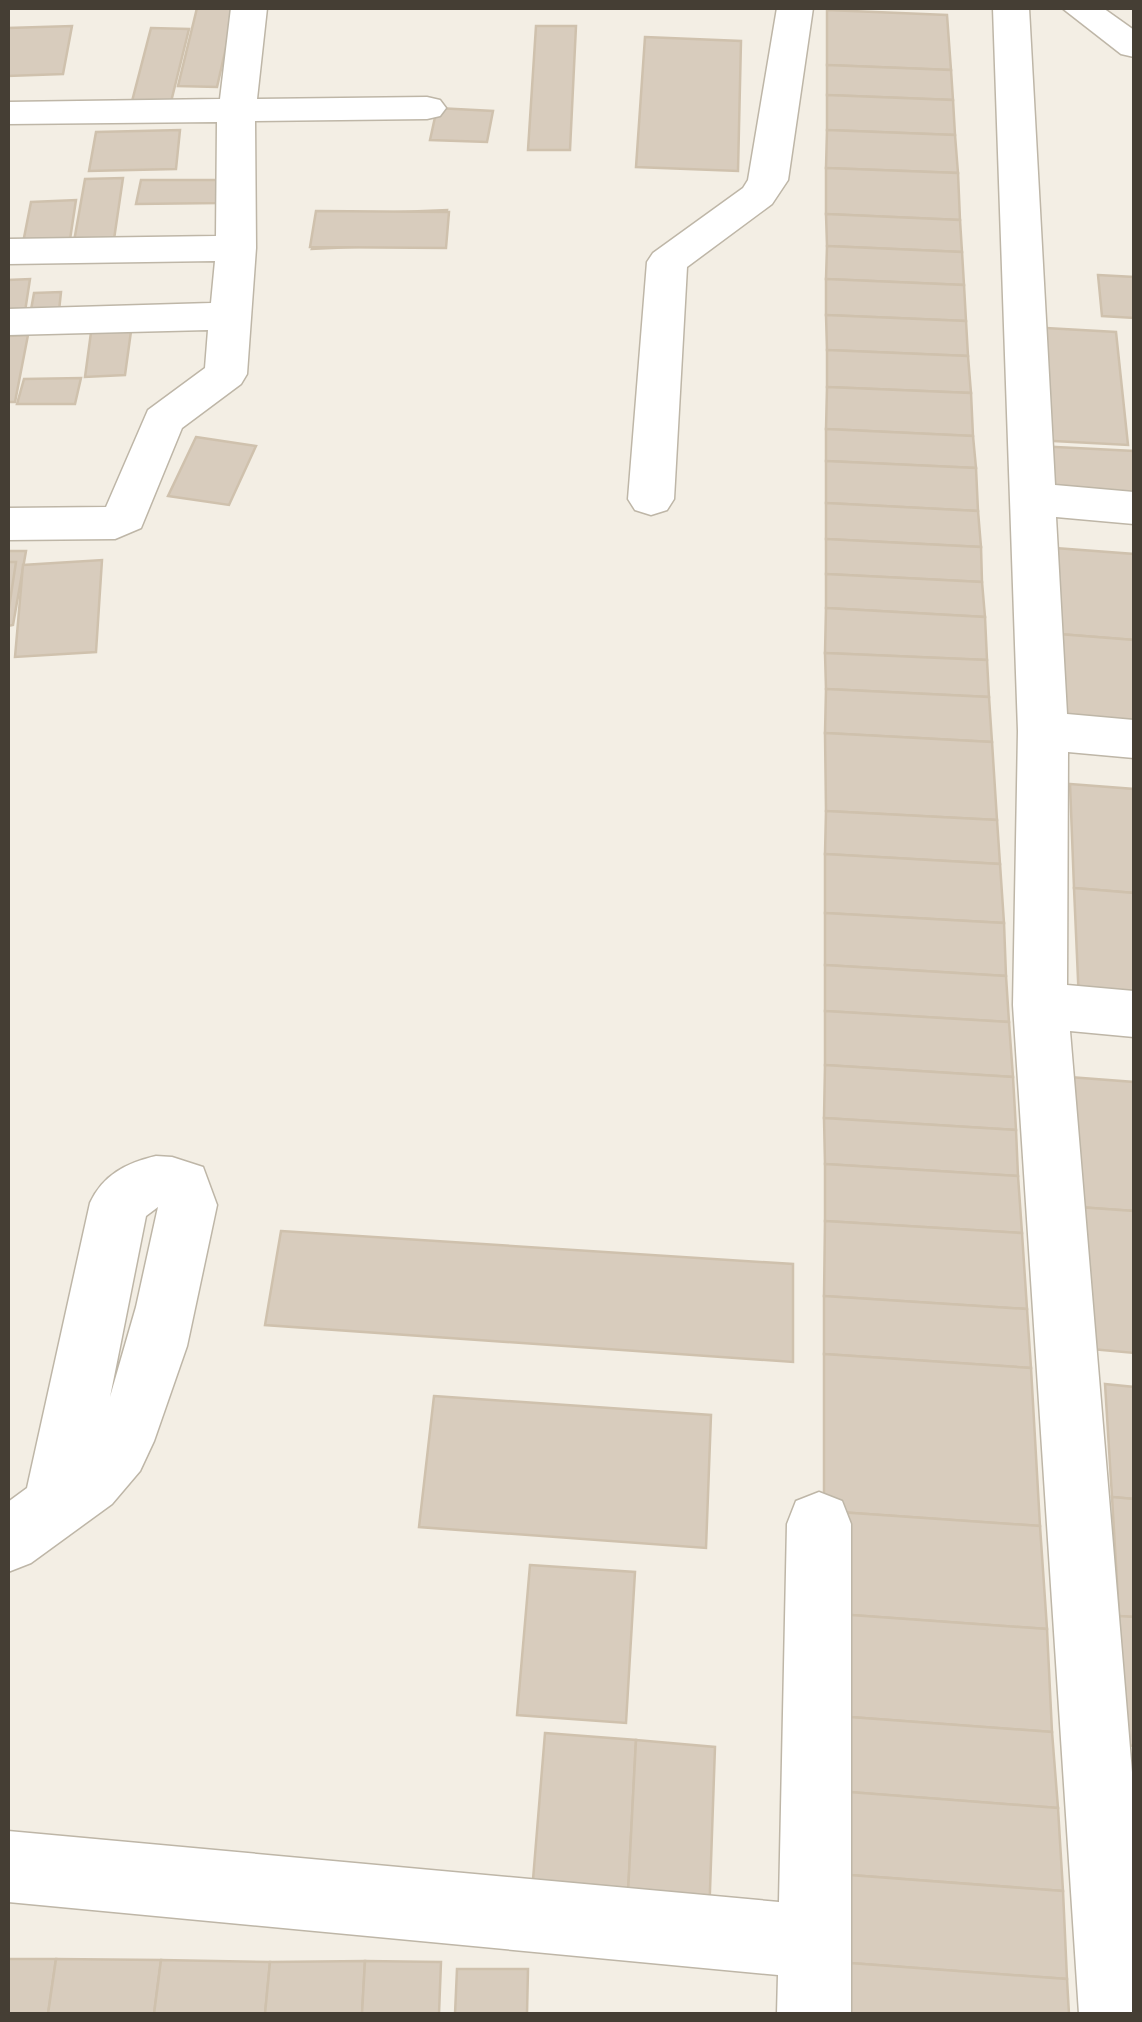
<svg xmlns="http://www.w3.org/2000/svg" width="1142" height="2022" viewBox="0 0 1142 2022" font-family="Manrope,sans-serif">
	<rect width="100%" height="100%" fill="#f3eee4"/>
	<g fill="#d8ccbd" stroke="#cfc1ad" stroke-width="2.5">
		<polygon points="197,8 235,8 217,87 178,86"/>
		<polygon points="827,10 947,15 951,70 827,65"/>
		<polygon points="72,26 63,74 8,76 8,28"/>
		<polygon points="536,26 576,26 570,150 528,150"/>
		<polygon points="151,28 189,29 169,110 130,109"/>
		<polygon points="645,37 741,41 738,171 636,167"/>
		<polygon points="827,65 951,70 953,100 827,95"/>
		<polygon points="827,95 953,100 955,135 827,130"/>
		<polygon points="437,108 493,111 487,142 430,140"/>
		<polygon points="180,130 176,169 89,171 96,132"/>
		<polygon points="827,130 955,135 958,173 826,168"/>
		<polygon points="826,168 958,173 960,220 826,214"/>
		<polygon points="123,178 113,246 73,247 85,179"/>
		<polygon points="141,180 223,180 220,203 136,204"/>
		<polygon points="76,200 69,246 22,248 31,202"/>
		<polygon points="447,210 440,243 312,249 326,215"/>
		<polygon points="316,211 449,212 446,248 310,247"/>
		<polygon points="826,214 960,220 962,252 827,246"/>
		<polygon points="827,246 962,252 964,285 826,279"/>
		<polygon points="1098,275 1134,277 1134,318 1102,316"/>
		<polygon points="30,279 24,318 8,319 8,280"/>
		<polygon points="826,279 964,285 966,321 826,315"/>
		<polygon points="61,292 58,320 29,321 34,293"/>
		<polygon points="826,315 966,321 968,356 827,350"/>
		<polygon points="132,324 125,375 85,377 92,325"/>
		<polygon points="1028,327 1116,332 1128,445 1035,440"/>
		<polygon points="28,335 15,402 8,402 8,336"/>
		<polygon points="827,350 968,356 971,393 827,387"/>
		<polygon points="81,378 75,404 17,404 24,379"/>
		<polygon points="827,387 971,393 973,436 826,429"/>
		<polygon points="826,429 973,436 976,468 826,461"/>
		<polygon points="196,437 256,446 229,505 168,496"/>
		<polygon points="1036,446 1134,451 1134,496 1038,490"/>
		<polygon points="826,461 976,468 978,511 826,503"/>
		<polygon points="826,503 978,511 981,547 826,539"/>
		<polygon points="826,539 981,547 982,582 826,574"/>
		<polygon points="1042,547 1134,554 1134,640 1046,633"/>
		<polygon points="8,551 26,551 13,625 8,626"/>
		<polygon points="102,560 96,652 15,657 23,565"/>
		<polygon points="8,562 16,562 8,614"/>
		<polygon points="826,574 982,582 985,617 826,608"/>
		<polygon points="826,608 985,617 987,660 825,653"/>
		<polygon points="1046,633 1134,640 1134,733 1049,727"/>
		<polygon points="825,653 987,660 989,697 826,689"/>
		<polygon points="826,689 989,697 992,742 825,733"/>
		<polygon points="825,733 992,742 997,820 826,811"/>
		<polygon points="1070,784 1134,789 1134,893 1074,888"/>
		<polygon points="826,811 997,820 1000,864 825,854"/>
		<polygon points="825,854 1000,864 1004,923 825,913"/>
		<polygon points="1074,888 1134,893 1134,1007 1079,1002"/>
		<polygon points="825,913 1004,923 1006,976 825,965"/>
		<polygon points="825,965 1006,976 1009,1022 825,1011"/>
		<polygon points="825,1011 1009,1022 1013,1077 825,1065"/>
		<polygon points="825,1065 1013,1077 1016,1130 824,1118"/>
		<polygon points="1056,1076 1134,1082 1134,1211 1063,1206"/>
		<polygon points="824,1118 1016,1130 1018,1176 825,1164"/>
		<polygon points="825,1164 1018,1176 1022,1233 825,1221"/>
		<polygon points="1063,1206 1134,1211 1134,1353 1070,1347"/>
		<polygon points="825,1221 1022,1233 1027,1309 824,1296"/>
		<polygon points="281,1231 793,1264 793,1362 265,1325"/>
		<polygon points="824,1296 1027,1309 1031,1368 824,1354"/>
		<polygon points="824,1354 1031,1368 1040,1526 824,1511"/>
		<polygon points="1105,1384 1134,1387 1134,1499 1112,1497"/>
		<polygon points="434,1396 711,1415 706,1548 419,1527"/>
		<polygon points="1112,1497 1134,1499 1134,1617 1119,1616"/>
		<polygon points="824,1511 1040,1526 1047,1629 823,1613"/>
		<polygon points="530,1565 635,1572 626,1723 517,1715"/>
		<polygon points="823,1613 1047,1629 1052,1732 823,1715"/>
		<polygon points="1119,1616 1134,1617 1134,1746 1126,1745"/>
		<polygon points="823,1715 1052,1732 1058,1808 823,1790"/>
		<polygon points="545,1733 636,1740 627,1912 531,1904"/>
		<polygon points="636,1740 715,1747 709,1919 627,1912"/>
		<polygon points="823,1790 1058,1808 1063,1891 823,1873"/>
		<polygon points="823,1873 1063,1891 1067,1979 823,1961"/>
		<polygon points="8,1959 56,1959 48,2014 8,2014"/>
		<polygon points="56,1959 161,1960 154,2014 48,2014"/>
		<polygon points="161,1960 270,1962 265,2014 154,2014"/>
		<polygon points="365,1961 362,2014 265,2014 270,1962"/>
		<polygon points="365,1961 441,1962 439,2014 362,2014"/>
		<polygon points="823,1961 1067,1979 1069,2014 823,2014"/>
		<polygon points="457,1969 528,1969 527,2014 455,2014"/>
	</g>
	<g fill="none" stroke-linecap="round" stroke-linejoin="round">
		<defs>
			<g id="street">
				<polygon points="231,8 267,8 257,99 427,97 440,100 446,108 440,116 427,119 255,121 256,248 247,374 241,384 182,428 141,528 115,539 8,540 8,508 106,507 148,410 205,368 208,330 8,335 8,309 211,303 215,261 8,264 8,239 216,236 217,122 8,124 8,102 220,99"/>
				<polygon points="777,8 813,8 788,180 772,204 687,267 674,499 667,510 651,515 635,510 628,499 647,262 653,253 743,188 748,180"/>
				<polygon points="993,8 1029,8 1055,485 1134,492 1134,524 1056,517 1067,714 1134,720 1134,758 1068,752 1067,985 1134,991 1134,1037 1070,1031 1134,1796 1134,2014 1079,2014 1013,1005 1018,731"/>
				<polygon points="1062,8 1103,8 1134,30 1134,57 1121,54"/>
				<path d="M156,1156L172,1157L203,1167L217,1205L187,1346L154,1441L140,1471L112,1504L31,1563L8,1572V1502L27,1488L90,1203C103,1175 126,1163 156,1156ZM158,1207L136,1307L110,1397L146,1216Z"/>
				<polygon points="819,1492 842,1501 851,1524 851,2014 777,2014 778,1975 8,1902 8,1831 779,1902 787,1524 796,1501"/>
			</g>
		</defs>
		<use href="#street" stroke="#beb6a7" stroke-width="3"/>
		<use href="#street" fill="#fff" fill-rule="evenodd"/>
	</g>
	<rect width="1142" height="2022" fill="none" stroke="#453e34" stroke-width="20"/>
</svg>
